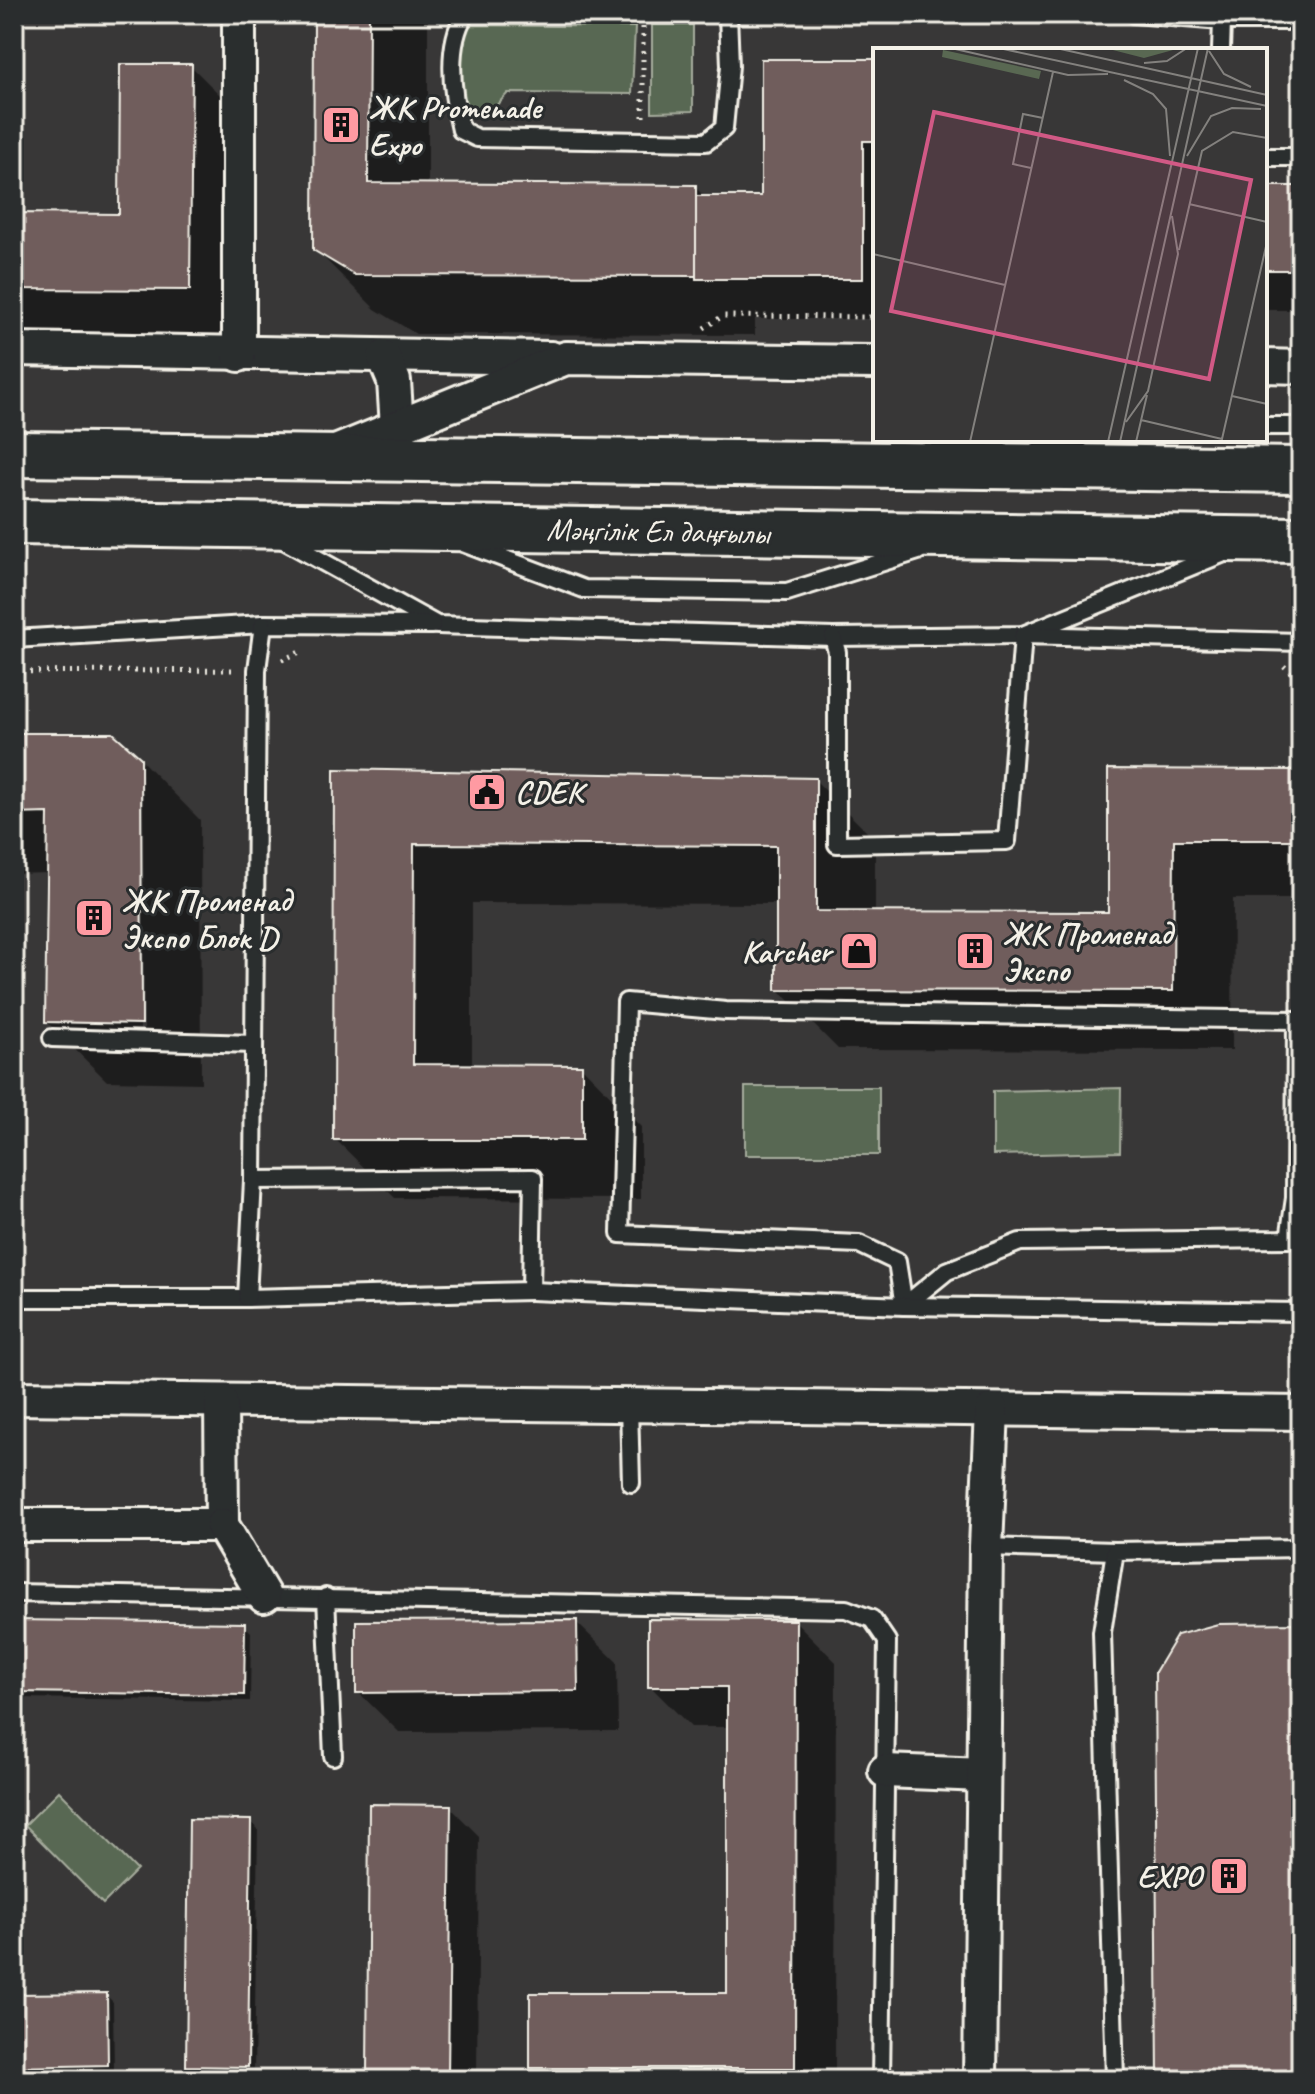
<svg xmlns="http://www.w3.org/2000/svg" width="1315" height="2094" viewBox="0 0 1315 2094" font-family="Caveat,sans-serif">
	<rect width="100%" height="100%" fill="#383737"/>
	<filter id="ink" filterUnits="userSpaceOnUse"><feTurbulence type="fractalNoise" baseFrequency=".0125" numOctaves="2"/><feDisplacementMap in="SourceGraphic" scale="16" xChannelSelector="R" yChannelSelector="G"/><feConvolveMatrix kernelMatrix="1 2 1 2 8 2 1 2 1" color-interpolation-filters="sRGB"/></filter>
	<g filter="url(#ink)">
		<g fill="#596852" stroke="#a6ac9d" stroke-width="2">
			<path d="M471,25L635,27L632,94L508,93L489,113L473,114C456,100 455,39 471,25Z"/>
			<polygon points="652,25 693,25 693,111 652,112"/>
			<rect x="745" y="1087" width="134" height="68"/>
			<polygon points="1121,1088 1120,1152 993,1155 993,1091"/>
			<polygon points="59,1791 137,1870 103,1904 25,1825"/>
		</g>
		<g fill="#0007" fill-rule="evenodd">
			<polygon points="316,14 428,14 428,185 695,187 706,198 763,198 875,61 875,319 755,319 755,335 416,334 375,309 315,249"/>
			<polygon points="191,66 251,126 249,349 14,347 14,206 23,215 121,216"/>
			<rect x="1265" y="188" width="36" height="122"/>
			<path d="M14,735L140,759L200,820L201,1083L107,1081L47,1022L49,873L14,874ZM139,792H143L144,1034H140Z"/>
			<polygon points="336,771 815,780 875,840 875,913 1110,914 1110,771 1301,772 1301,899 1233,899 1232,1050 838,1049 778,989 778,904 472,903 472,1067 582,1067 641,1127 641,1199 395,1198 335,1139"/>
			<polygon points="14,1622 244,1625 251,1632 250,1701 16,1698"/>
			<polygon points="576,1622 617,1662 618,1731 399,1732 358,1692"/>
			<polygon points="796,1622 836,1662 835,2080 545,2080 532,2067 729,1995 729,1727 691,1727 650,1686"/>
			<polygon points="450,1807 479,1836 477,2080 374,2080 369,2076"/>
			<polygon points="251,1822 258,1829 254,2073 195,2072 188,2065"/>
			<polygon points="106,1995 113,2002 114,2071 14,2073 14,1996"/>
		</g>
		<g fill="#705d5b" stroke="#f4f1e8" stroke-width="2">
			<polygon points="314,14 369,14 368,183 696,185 696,276 355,275 313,250"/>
			<polygon points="761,59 875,59 875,141 863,141 863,279 696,279 696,196 761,196"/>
			<polygon points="120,64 192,64 190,290 14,289 14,213 119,214"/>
			<rect x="1265" y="186" width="36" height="84"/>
			<polygon points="14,733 113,733 141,758 142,1024 45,1022 48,813 14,814"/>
			<polygon points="334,769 816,778 816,911 1108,912 1108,769 1301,770 1301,840 1174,840 1173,991 776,990 776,846 414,844 413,1064 582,1065 582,1140 333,1140"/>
			<polygon points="648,1619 796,1620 795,2068 530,2068 530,1993 727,1993 727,1687 648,1687"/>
			<polygon points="14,1620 245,1623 244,1695 14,1692"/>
			<polygon points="577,1620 578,1691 356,1693 356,1621"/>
			<polygon points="1301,1623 1301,2080 1158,2080 1155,1672 1177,1635 1218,1624"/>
			<polygon points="369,1804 451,1805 448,2077 367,2076"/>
			<polygon points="189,1819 251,1820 248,2067 186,2066"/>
			<polygon points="107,1993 108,2065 14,2067 14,1994"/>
		</g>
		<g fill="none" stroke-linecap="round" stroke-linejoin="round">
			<defs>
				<g id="lane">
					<path d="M465,14C445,47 452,94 461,130L477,138L706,142L724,128L730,66L728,14"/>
					<polyline points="1134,14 1222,21 1221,50"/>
					<polyline points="1222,21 1301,21"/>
					<polyline points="1265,157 1301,157"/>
					<polyline points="1265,426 1301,426"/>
					<polyline points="1038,450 1080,440"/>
					<polyline points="278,537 437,625 833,637 1023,635 1224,553"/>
					<polyline points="463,543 584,589 787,592 918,551"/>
					<polyline points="833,637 837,652 837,844 1007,841 1023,635 1301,642"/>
					<polyline points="14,639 263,624 432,625"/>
					<polygon points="626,1002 726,1011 1296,1020 1295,1198 1289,1239 1020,1242 947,1271 904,1306 897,1262 859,1244 620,1234"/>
					<polyline points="52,1038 254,1044"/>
					<polyline points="531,1291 904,1306 1301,1312"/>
					<polyline points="14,1298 247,1298 531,1291 533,1178 253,1180 257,670 263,624"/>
					<polyline points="247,1298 253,1180"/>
					<polyline points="629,1405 631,1483"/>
					<polyline points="986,1547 1115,1551"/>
					<polyline points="14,1593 846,1609 872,1619 887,1641 881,2080"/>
					<polyline points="326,1597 333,1756"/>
					<polyline points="1115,2080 1102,1632 1115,1551 1301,1548"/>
				</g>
				<g id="street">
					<polyline points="14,349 551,358"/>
					<polyline points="239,355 239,14"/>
					<polyline points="384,357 394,381 397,427"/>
					<polyline points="1265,366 1301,367"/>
					<polyline points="333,453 566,358 875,362"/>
					<polyline points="14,1398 1301,1413"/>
					<polyline points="14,1525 222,1525 221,1401"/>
					<polyline points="222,1525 264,1596"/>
					<polyline points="885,1771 983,1775"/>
					<polyline points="980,2080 986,1547 992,1410"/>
				</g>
				<g id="secondary">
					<polyline points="14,454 1301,470"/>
					<polyline points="14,522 1301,540"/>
				</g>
			</defs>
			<use href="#lane" stroke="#f4f1e8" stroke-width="22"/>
			<use href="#street" stroke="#f4f1e8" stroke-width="38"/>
			<use href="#secondary" stroke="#f4f1e8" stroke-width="50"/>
			<g stroke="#f4f1e8" stroke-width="5" stroke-dasharray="2 6" stroke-linecap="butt">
				<polyline points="643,117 643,14"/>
				<polyline points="704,328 723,316 875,317"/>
				<polyline points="282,660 302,651"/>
				<polyline points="1284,666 1301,682"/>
				<polyline points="14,672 234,670"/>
			</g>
			<use href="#lane" stroke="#2a2d2e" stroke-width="16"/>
			<use href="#street" stroke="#2a2d2e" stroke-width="32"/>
			<use href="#secondary" stroke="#2a2d2e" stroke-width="44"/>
		</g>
	</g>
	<defs>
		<symbol id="building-square" viewBox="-11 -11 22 22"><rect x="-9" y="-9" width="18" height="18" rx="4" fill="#ff9aa2" stroke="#2a2d2e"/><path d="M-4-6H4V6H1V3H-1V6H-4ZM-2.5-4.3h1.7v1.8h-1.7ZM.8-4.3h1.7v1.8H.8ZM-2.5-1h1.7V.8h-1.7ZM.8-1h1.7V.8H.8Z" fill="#111"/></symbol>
		<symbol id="civic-square" viewBox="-11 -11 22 22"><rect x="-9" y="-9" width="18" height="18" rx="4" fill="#ff9aa2" stroke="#2a2d2e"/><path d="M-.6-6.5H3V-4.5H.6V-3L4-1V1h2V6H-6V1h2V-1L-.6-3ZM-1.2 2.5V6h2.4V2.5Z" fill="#111"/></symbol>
		<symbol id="shop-square" viewBox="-11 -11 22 22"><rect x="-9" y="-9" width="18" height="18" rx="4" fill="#ff9aa2" stroke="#2a2d2e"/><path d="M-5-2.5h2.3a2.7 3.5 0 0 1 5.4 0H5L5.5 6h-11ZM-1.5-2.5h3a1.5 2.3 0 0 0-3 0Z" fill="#111"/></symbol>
	</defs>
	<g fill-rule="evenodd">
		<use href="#building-square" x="319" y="103" width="44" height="44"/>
		<use href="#civic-square" x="465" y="770" width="44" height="44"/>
		<use href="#building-square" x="72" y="896" width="44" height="44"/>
		<use href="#shop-square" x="837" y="929" width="44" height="44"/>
		<use href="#building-square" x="953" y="929" width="44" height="44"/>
		<use href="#building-square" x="1207" y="1854" width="44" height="44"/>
	</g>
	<g text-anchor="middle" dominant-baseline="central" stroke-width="6" stroke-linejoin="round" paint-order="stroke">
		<g font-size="32" font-weight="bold" fill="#f4f1e8" stroke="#2a2d2e" text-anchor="start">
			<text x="369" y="107">ЖК Promenade<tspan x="369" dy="37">Expo</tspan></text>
			<text x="515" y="792">CDEK</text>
			<text x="122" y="900">ЖК Променад<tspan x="122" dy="37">Экспо Блок D</tspan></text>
			<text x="1003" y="933">ЖК Променад<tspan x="1003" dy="37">Экспо</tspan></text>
			<text x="831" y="951" text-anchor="end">Karcher</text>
			<text x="1201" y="1876" text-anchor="end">EXPO</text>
		</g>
		<g font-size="32" fill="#f4f1e8" stroke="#2a2d2e">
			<text transform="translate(658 531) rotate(1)">Мәңгілік Ел даңғылы</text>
		</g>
	</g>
	<g transform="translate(873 48)">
		<rect width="394" height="394" fill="#383737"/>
		<path d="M232,0H292L300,2L271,10ZM70,2L168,23L166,31L69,9Z" fill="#596852"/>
		<path fill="none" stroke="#83817e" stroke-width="2" d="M78,0L195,27L235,26M126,0L394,58M183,0L394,47M336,3L351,26L378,39M271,15L294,13L314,0M251,32L280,46L293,61L297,108M314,108L338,68L359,60L388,61M158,120L140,116L150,66L170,70M316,156L394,174M306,202L329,103L360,84L394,90M0,206L132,237M359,348L394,356M268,372L349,391L394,194M253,374L275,343L305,206L299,168M97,394L180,24M235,394L325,0M247,394L335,0M263,394L274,347"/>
		<path fill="#d15985" fill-opacity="0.15" stroke="#d15985" stroke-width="4" d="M61,64L378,132L336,331L18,263Z"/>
		<rect width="394" height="394" fill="none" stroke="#f4f1e8" stroke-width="4"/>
	</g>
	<rect width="1315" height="2094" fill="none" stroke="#2a2d2e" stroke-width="48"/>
	<rect x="24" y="24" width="1267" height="2046" fill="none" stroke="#f4f1e8" stroke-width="3" filter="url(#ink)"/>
</svg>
